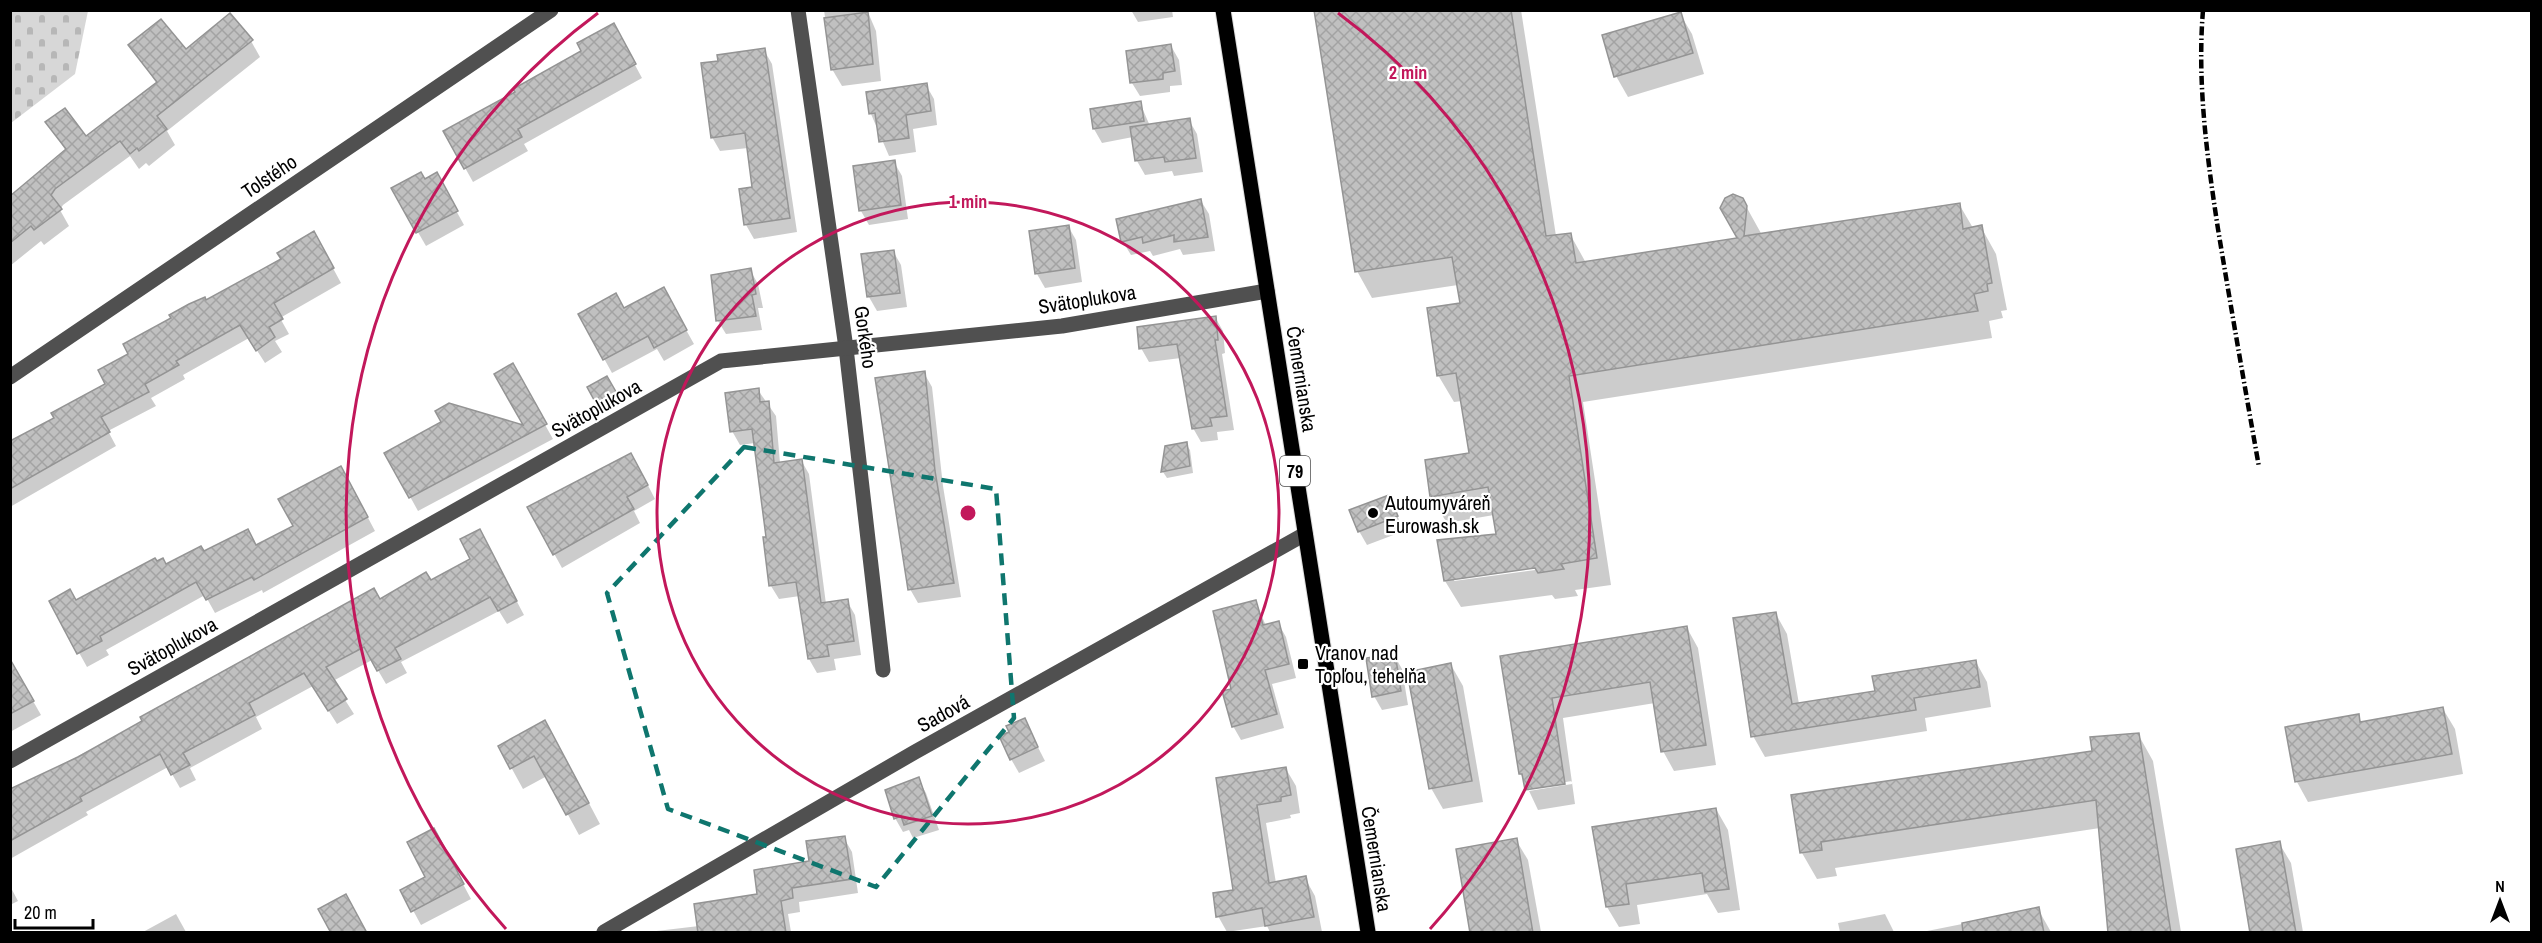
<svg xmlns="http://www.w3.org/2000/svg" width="2542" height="943" viewBox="0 0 2542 943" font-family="'Archivo Narrow',sans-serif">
	<defs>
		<pattern id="cemetery-stones" width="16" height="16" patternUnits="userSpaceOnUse" patternTransform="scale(1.5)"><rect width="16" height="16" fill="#d7d7d7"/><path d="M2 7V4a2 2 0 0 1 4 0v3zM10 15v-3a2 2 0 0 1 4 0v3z" fill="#b7b7b7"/></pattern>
		<pattern id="building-cross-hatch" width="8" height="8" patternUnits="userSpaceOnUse" patternTransform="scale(1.5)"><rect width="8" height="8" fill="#c0c0c0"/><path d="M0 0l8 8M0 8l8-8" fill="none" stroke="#a3a3a3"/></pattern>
	</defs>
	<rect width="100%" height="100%" fill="#fff"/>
	<polygon fill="url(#cemetery-stones)" points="11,10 88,11 75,74 11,123"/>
	<g fill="#0003" fill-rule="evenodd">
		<polygon points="867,10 876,31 881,81 842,86 832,69 824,10"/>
		<polygon points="1131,10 1172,10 1173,17 1138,22"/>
		<path d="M1315,10H1521L1556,236L1570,234L1586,263L1740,239L1742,199L1762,235L1959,204L1973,228L1981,227L1996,254L2007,310L2001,311L2003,318L1989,321L1992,338L1583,402L1611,585L1575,590L1578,596L1555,599L1552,595L1461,607L1445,581L1497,535L1494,515L1447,523L1431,497L1470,455L1462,401L1454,402L1438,375L1461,304L1458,285L1372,298L1357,271ZM1543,566V569L1454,581V578Z"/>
		<polygon points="1680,14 1692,34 1704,74 1628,97 1616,76"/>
		<polygon points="621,39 642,78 524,144 528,151 473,182 445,132"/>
		<polygon points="251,41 260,57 167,131 175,145 149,166 146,163 139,169 130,156 63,205 60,210 69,226 44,245 41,241 10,266 10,197 66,151 47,122 86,138 157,84 130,45 185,51"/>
		<polygon points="1171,46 1179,60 1182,85 1170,86 1170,92 1140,96 1132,83"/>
		<polygon points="764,50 772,64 797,232 754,239 746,225 754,188 748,148 720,151 712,137 720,62"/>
		<polygon points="926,85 934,99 937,125 913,129 916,152 889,156 871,114"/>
		<polygon points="1140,103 1150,126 1189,120 1197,134 1203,172 1174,176 1172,171 1145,175 1137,161 1133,137 1102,143 1094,129"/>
		<polygon points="894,162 902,176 908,219 869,225 861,211 854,167"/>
		<polygon points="436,174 464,225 426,246 393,189"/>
		<polygon points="1201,201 1209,214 1215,251 1183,255 1180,249 1153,256 1150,251 1131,255 1123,242"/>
		<polygon points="1068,226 1076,240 1082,282 1045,288 1037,274 1031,232"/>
		<polygon points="314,233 341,283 280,318 289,334 275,341 282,352 265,363 249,338 183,375 185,379 151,398 156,406 108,431 116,446 10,507 10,442 56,419 107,385 130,355 206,302 283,259"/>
		<polygon points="893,251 901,265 907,307 877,311 869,297 863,255"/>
		<polygon points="750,270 758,284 763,308 758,308 762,330 726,334 718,321"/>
		<polygon points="663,289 694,344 664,361 657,349 612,373 580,315 624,310"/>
		<polygon points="1215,317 1223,331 1225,353 1222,354 1234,430 1217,432 1218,440 1201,442 1193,428 1181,358 1149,362 1141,348"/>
		<polygon points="512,366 553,439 418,511 386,453 526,428"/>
		<polygon points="924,373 932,387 943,486 961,597 918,603 910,589"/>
		<polygon points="607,378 622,404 604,414 589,388"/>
		<polygon points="758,390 776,416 780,463 801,460 809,474 826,604 847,601 855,615 861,655 834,659 836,670 817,673 809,659 800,596 779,599 771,586 768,538 755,443 740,445 732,431"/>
		<polygon points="1186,444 1190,450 1193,473 1167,478 1163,472"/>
		<polygon points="639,468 655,499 634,511 640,523 562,568 529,508"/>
		<polygon points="349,482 375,531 263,593 262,590 215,613 205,595 106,650 109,655 87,667 51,602 76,602 204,553 256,547 295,527"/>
		<polygon points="1389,497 1404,531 1367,545 1359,531"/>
		<polygon points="487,545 524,615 507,624 499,611 401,662 407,673 386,684 372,660 333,681 354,714 337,724 313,686 256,717 262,729 190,768 196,780 180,788 168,767 86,812 88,815 10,859 10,791 379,601 430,582 472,560"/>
		<polygon points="1256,602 1266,626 1278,623 1286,637 1296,678 1272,684 1284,728 1241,740 1233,726 1232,690"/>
		<polygon points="1776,614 1787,634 1799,704 1876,692 1976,662 1987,682 1991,707 1925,718 1927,731 1765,757 1753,736"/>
		<path d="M1687,628L1698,648L1716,765L1674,771L1663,751L1655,703L1563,718L1575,804L1538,810L1521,774L1502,658ZM1572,781V784L1529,791V788Z"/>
		<polygon points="1394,655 1402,669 1408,705 1382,710 1374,696"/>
		<polygon points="1451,665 1463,686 1483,802 1443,809 1431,788"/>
		<polygon points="13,666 41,715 10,732 10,668"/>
		<polygon points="2443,709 2455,729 2463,774 2308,802 2297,782 2358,716 2362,723"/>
		<polygon points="1024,720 1045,761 1019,773 1011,759 1011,733"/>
		<polygon points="2138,734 2153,761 2181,932 2109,932 2100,828 1835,868 1837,876 1817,879 1802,853 1793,796 2093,752"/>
		<polygon points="557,743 600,824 579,835 547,776 523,789 500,747"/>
		<polygon points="1286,769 1296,786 1300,813 1290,815 1291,818 1266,823 1276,883 1305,878 1315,896 1322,932 1270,932 1267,926 1227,932 1218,916 1235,891 1218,779"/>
		<polygon points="918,779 926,793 939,830 913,838 909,830 903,832 895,818"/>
		<polygon points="1716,809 1728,830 1740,910 1718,913 1707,894 1637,905 1640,924 1619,927 1607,907 1594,828"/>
		<polygon points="844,838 852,852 858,893 799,902 800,912 788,914 791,932 648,932 699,926 759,895"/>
		<polygon points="1516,840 1528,860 1541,932 1472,932"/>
		<polygon points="441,843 471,899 421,925 402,890 427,878"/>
		<polygon points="2279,843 2291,863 2303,932 2251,932"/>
		<polygon points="10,886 18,901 10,905"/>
		<polygon points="2038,909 2051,932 1922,932"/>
		<polygon points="176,914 186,932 143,932"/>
		<polygon points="1885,914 1894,932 1840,932 1838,923"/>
	</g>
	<g fill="url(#building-cross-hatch)" stroke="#949494" stroke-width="1.5">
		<polygon points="1314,10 1511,10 1546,236 1571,233 1576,263 1737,238 1720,208 1725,198 1733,194 1743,198 1747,206 1744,236 1960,203 1963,229 1982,225 1992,283 1987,284 1988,291 1974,294 1978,311 1569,376 1597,558 1561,564 1564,569 1538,573 1535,568 1444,581 1437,540 1496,534 1488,487 1430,497 1425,460 1469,453 1456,373 1437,376 1427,308 1460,303 1452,257 1355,272"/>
		<polygon points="868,12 873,64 831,70 824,18"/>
		<polygon points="1681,12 1693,53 1614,77 1602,35"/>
		<polygon points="230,13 253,40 157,116 167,129 139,151 137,148 130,154 120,141 55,189 51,195 62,209 34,230 31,226 10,243 10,196 66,149 45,122 65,108 86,136 157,82 128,45 161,19 186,49"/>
		<polygon points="614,23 636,64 518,129 522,137 464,169 443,131 515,92 513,89 581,51 577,43"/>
		<polygon points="1171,44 1175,71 1163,73 1163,79 1130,83 1126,51"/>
		<polygon points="765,48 790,218 744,225 739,189 752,187 745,133 711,138 701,63 718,61 717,55"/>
		<polygon points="927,83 931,111 906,115 909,138 879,142 875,113 869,114 866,92"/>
		<polygon points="1141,101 1144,121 1093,129 1090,109"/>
		<polygon points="1190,118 1196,158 1165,162 1164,157 1135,161 1130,127"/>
		<polygon points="895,160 901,205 859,211 853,166"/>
		<polygon points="421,172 425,179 437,172 458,211 416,233 391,188"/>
		<polygon points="1201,199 1208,237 1174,242 1174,235 1143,243 1142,237 1121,242 1116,219"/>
		<polygon points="1069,225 1075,268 1035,274 1029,231"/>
		<polygon points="314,231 334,268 274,303 283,319 269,327 275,337 256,351 240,325 176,361 179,365 145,384 149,392 101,417 110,432 10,489 10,441 54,418 51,413 105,384 98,370 128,354 123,344 171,318 169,315 189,304 205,297 206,300 281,259 277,253"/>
		<polygon points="894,250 900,293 867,297 861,254"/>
		<polygon points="751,268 756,294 752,295 756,316 716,321 711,275"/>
		<polygon points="664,287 687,330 654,348 648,336 603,360 578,314 616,293 624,308"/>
		<polygon points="1216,316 1218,340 1215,340 1227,416 1210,418 1212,426 1192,429 1177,344 1139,349 1137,327"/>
		<polygon points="513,363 547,424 409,498 384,453 441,422 435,411 449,403 523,425 494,374"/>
		<polygon points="925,371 935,471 954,583 908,590 875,378"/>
		<polygon points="607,376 619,397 599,409 587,387"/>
		<polygon points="759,388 760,402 769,401 774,463 802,459 821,603 848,599 854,641 827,645 829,656 808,659 796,582 769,586 763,537 766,537 752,429 730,432 725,393"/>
		<polygon points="1187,442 1190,466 1161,472 1165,446"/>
		<polygon points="631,453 648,485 627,497 634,509 553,555 527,507"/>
		<polygon points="341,466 368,517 254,580 252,577 206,600 196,582 100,636 102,641 77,654 49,601 70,589 76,600 155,558 157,561 163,558 166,564 201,546 204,551 248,529 256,545 293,526 278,499"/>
		<polygon points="1389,495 1398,516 1358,532 1349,510"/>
		<polygon points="480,529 517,601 498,611 490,597 395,648 401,659 377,671 364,647 326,667 347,699 328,711 304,673 249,703 255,715 183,753 190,765 171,775 160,754 80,797 82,801 10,841 10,789 78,757 142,721 140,717 374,588 380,599 426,572 431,580 470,559 460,539"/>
		<polygon points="1256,600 1263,625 1279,621 1289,664 1265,670 1277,714 1232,727 1222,691 1231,689 1213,611"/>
		<polygon points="1776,612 1792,704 1875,691 1872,676 1976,660 1980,687 1914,698 1916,710 1751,737 1733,618"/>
		<polygon points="1687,626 1706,745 1661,752 1650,682 1552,698 1565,784 1525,790 1522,774 1519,774 1500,656"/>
		<polygon points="1395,653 1401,691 1372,697 1366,658"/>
		<polygon points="10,659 34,701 10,714"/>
		<polygon points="1451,663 1472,781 1429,789 1407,672"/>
		<polygon points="2443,707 2452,754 2295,782 2285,727 2359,714 2360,722"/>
		<polygon points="1025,718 1038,747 1010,760 999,736 1009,732 1006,726"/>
		<polygon points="545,720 589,803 566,815 534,756 510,769 498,746"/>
		<polygon points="2139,733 2171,933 2108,933 2096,800 1821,842 1822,850 1800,853 1791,795 2092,751 2090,737"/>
		<polygon points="1286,767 1291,795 1281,797 1281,801 1257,805 1269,883 1306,876 1314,917 1265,926 1262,908 1216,917 1213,893 1233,890 1216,778"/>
		<polygon points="919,777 932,816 904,825 901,816 894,819 885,790"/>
		<polygon points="1716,808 1729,889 1705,892 1702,873 1626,884 1629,904 1606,907 1592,827"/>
		<polygon points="434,828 464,884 411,912 400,890 425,877 407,842"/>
		<polygon points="845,836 852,879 792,888 793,898 781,901 786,933 698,933 694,904 757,894 754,870 809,861 806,841"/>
		<polygon points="1517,838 1533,933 1470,933 1456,849"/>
		<polygon points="2280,841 2296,933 2250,933 2236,849"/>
		<polygon points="346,894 367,933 331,933 318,909"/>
		<polygon points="2039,907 2044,933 1963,933 1962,923"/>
	</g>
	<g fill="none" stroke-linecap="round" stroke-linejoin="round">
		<defs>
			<polyline id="major" points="1223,10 1368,932"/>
		</defs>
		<use href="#major" stroke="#dbdbdb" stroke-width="17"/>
		<g stroke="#505050" stroke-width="15">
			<polyline points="798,10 846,348 883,670"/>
			<polyline points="10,377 551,10"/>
			<polyline points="10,761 721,361 1062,326 1267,291"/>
			<polyline points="604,932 915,752 1305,534"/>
		</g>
		<use href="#major" stroke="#000" stroke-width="15"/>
		<path stroke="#000" stroke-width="4.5" stroke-dasharray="9 3 1.5 3" stroke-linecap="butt" d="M2203,10C2197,83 2207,157 2218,229C2231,308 2245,388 2259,467"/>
	</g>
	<path fill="none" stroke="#0f766e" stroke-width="4.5" stroke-dasharray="12 8" stroke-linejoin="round" d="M744,447L996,489L1014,718L876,887L668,809L607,593Z"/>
	<g fill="none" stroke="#c2185b" stroke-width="3">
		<circle cx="968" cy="513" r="311"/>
		<path d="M506 929A622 622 0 0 1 598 13M1338 13A622 622 0 0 1 1430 929"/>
	</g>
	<g fill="#000" stroke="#fff" stroke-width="2">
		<circle cx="1373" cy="513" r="6"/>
		<rect x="1297" y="658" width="12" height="12" rx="3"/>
	</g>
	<g text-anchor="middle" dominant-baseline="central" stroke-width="4.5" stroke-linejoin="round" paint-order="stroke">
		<rect fill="#fff" stroke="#4c4c4c" stroke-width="1.5" x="1280" y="456" width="30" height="30" rx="4.5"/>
		<g font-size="18" font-weight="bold" fill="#000">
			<text x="1295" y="471">79</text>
		</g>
		<g font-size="20" fill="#000" stroke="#fff">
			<text transform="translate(269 176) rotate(-34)">Tolstého</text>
			<text transform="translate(1087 299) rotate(-9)">Svätoplukova</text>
			<text transform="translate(866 337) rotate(82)">Gorkého</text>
			<text transform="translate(1302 379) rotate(81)">Čemernianska</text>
			<text transform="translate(596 408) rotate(-29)">Svätoplukova</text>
			<text transform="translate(172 646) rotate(-29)">Svätoplukova</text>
			<text transform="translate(943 713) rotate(-29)">Sadová</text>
			<text transform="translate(1377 859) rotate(81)">Čemernianska</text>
		</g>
		<g font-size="20" fill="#000" stroke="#fff" text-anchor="start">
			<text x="1385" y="502">Autoumyváreň<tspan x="1385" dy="23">Eurowash.sk</tspan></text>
			<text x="1315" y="652">Vranov nad<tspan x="1315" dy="23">Topľou, tehelňa</tspan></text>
		</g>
	</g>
	<circle cx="968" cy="513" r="9" fill="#c2185b" stroke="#fff" stroke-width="3"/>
	<g font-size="18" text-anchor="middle" font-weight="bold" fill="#c2185b" stroke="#fff" stroke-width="4.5" stroke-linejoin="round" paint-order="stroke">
		<text x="1408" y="79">2 min</text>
		<text x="968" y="208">1 min</text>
	</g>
	<rect width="2542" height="943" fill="none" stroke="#000000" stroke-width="24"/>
	<g transform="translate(2500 901)" stroke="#ffffff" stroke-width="4.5" paint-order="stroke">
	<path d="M0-4.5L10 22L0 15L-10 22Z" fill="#000000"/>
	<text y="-9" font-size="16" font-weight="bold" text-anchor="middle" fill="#000000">N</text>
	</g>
	<path d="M15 919v9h78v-9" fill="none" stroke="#000000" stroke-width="3"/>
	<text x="24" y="919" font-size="18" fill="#000000" stroke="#ffffff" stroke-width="4.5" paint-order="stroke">20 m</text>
</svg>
